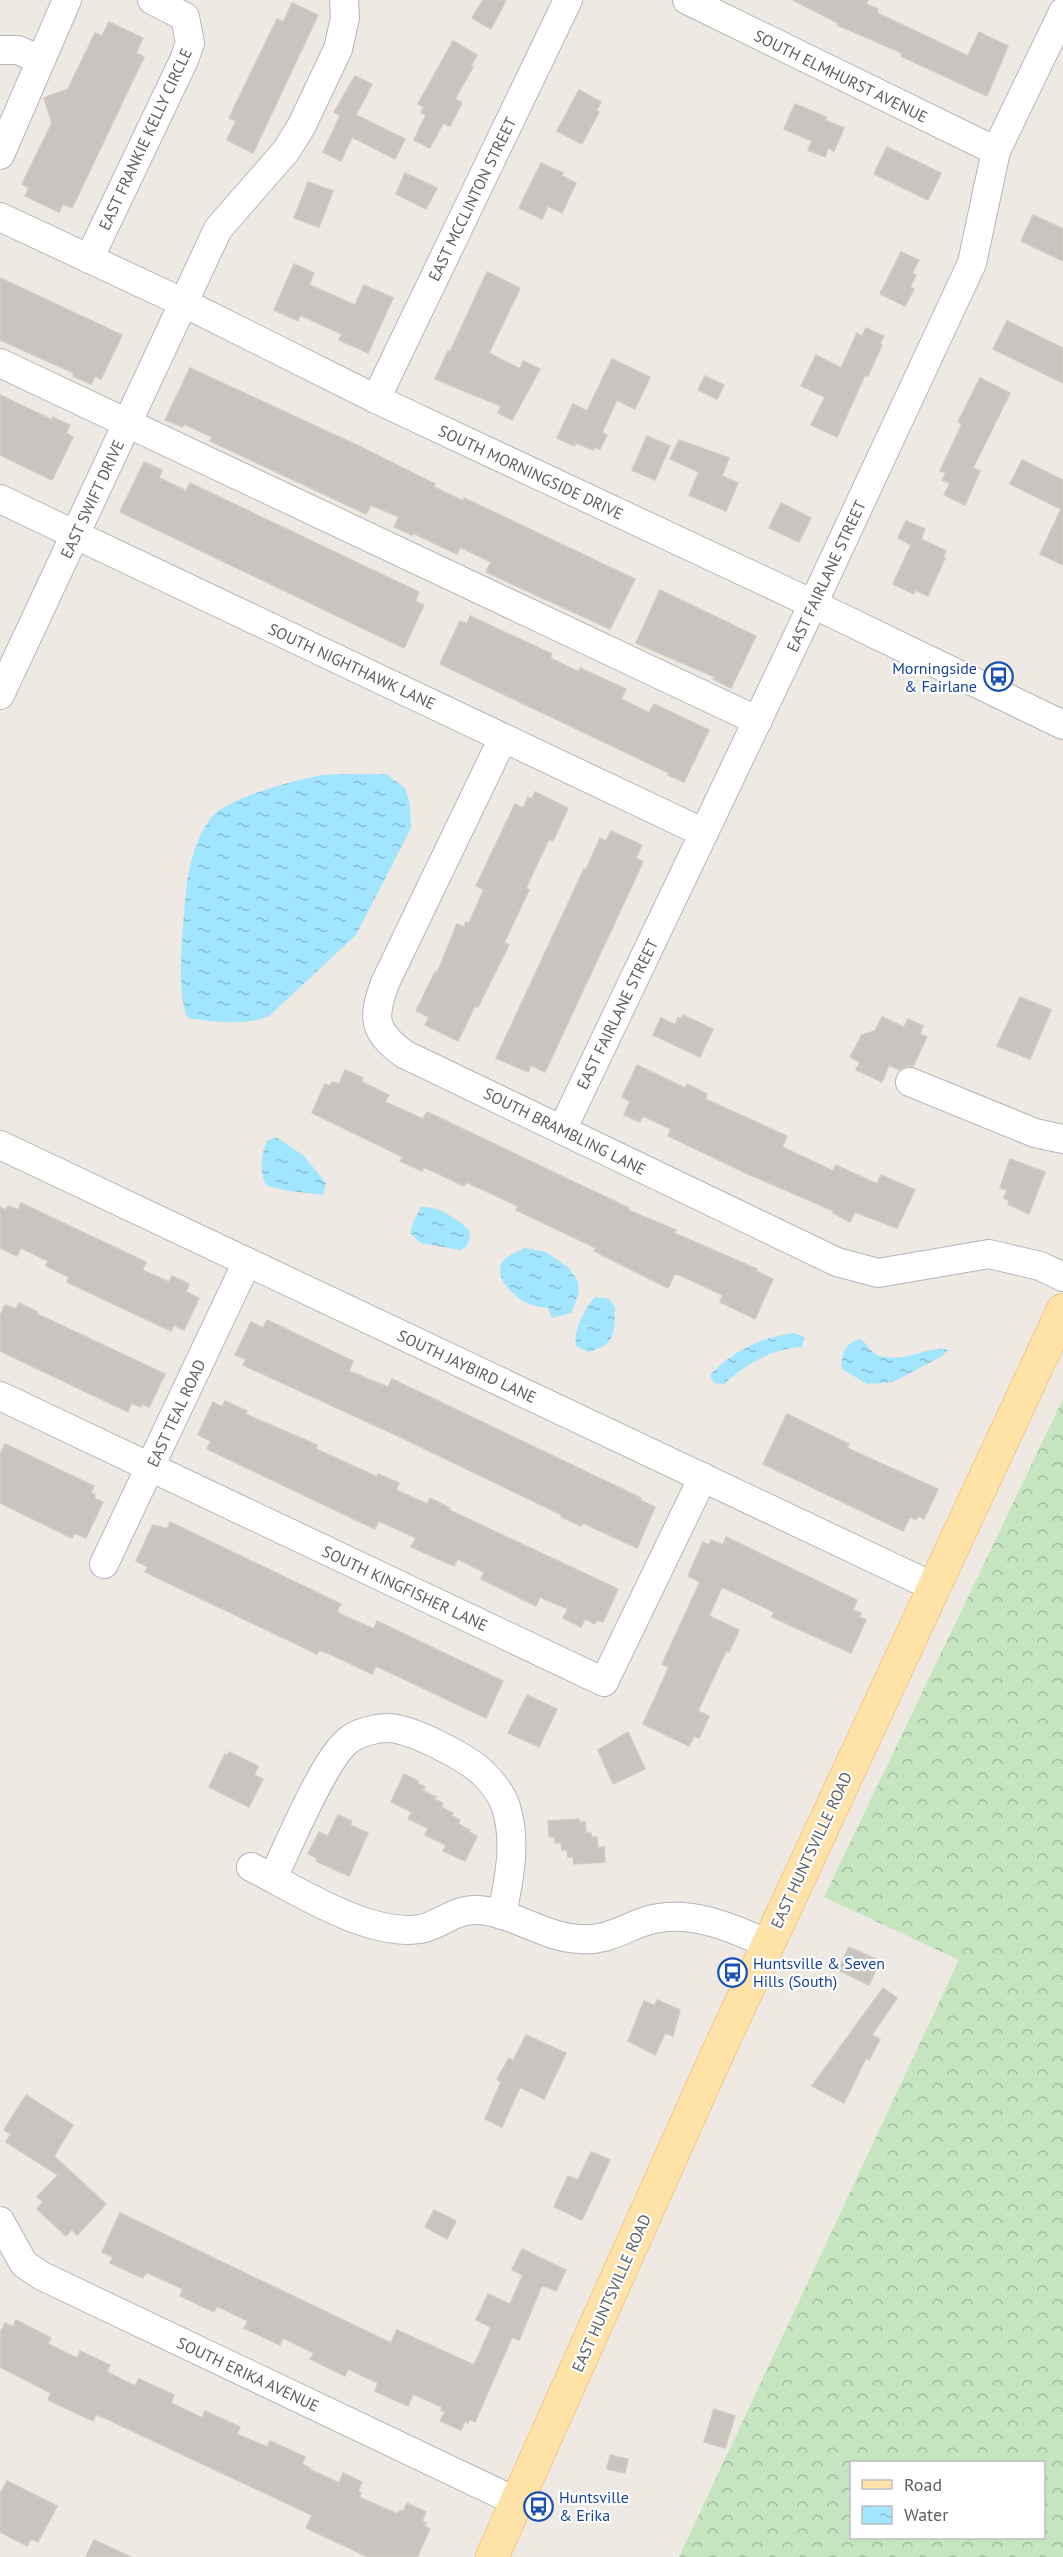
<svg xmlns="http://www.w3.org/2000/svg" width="1063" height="2557" viewBox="0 0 1063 2557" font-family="'PT Sans',sans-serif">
	<defs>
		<pattern id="forest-crowns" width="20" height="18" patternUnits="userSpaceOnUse" patternTransform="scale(1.5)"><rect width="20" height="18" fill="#c5e5bf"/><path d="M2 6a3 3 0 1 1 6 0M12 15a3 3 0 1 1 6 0" fill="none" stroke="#a3bd9f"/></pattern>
		<pattern id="water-ripples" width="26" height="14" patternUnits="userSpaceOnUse" patternTransform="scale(1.5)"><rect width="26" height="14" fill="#a2e5fe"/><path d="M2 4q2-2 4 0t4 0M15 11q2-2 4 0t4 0" fill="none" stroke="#87bdd1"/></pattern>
	</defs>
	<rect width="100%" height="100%" fill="#eee9e2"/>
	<path fill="url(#forest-crowns)" fill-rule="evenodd" d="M1063,1399V2557H679L959,1960L824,1897ZM852,2462H1044V2538H852Z"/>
	<g fill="url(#water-ripples)">
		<path d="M386,774L405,788L410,805L411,828L356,935L269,1016C245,1026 215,1022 188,1018C178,1001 181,950 183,928C186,890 187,852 210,819C224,799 297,779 323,775C343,773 366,775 386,774Z"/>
		<path d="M276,1137L304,1156L326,1183L323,1195C306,1192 281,1192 266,1185C259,1170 261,1156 267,1141Z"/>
		<path d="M421,1207C439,1206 456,1218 469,1230L470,1239L466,1247L460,1250L421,1243L410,1233L414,1220Z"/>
		<path d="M524,1248L546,1252L568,1267L578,1282L579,1292L571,1313L552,1318L548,1308C542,1307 535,1306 529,1304C516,1299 495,1280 501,1264C505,1256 517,1252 524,1248Z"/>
		<path d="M595,1297L609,1299L615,1307C614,1332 617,1345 588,1352L576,1346C573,1332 585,1307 595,1297Z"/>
		<path d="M794,1333L804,1337L802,1347C770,1349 747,1364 724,1384L714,1383L710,1375C732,1351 762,1337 794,1333Z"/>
		<path d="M860,1339C867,1343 870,1352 877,1355C902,1365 930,1344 948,1350L942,1356L893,1382L867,1384L842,1369C841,1354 845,1343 860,1339Z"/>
	</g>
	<g fill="#c8c4bf" stroke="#d2cac1" stroke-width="1.5">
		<polygon points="483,0 506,0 491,29 472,18"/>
		<polygon points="793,0 868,0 866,4 878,9 877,13 968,56 979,32 1008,46 987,96 901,56 902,53 837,25 838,23"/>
		<polygon points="292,3 318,15 253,153 227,140 236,121 229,118 277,19 283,22"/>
		<polygon points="109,22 143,38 136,53 144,57 72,208 63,204 59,212 25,196 29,188 22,184 52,123 44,98 68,89 95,33 102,36"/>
		<polygon points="453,41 477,55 471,66 473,67 455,99 462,103 450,126 443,123 430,148 414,140 426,115 421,112 424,107 418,104"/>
		<polygon points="355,76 372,84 356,115 405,139 395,159 352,137 341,161 323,152 340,116 334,112"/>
		<polygon points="579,90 601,102 596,111 599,112 582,144 557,131"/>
		<polygon points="795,104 826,117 825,120 844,128 834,151 828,148 825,157 808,150 812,141 784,129"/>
		<polygon points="887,147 941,173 928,200 874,174"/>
		<polygon points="541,163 563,173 562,176 576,183 562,213 548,206 542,219 519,208"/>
		<polygon points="405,173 437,188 426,209 396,194"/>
		<polygon points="308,182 333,191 319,227 294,218"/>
		<polygon points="1033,215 1063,229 1063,261 1021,241"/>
		<polygon points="901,252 919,260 912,273 916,275 910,287 914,289 905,306 880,294"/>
		<polygon points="294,264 314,273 309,285 355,305 364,285 393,298 368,353 339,340 342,334 300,315 298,321 274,310"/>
		<polygon points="487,272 520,288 489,353 520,369 523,361 540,369 512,420 498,413 501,406 435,379 448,351 450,352"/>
		<polygon points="0,278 122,335 101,379 95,376 91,384 73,376 74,373 0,340"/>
		<polygon points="1007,321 1063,348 1063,383 993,349"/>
		<polygon points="866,328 884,336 880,344 882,345 868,376 865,375 837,437 811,425 825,397 801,386 816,355 841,368 857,333 862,336"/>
		<polygon points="612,359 650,377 635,409 617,400 602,432 607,435 600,449 594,447 593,450 576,443 574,446 557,438 573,404 587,411"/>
		<polygon points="190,368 363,448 435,484 434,487 463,501 464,498 635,579 610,629 486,572 491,562 460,547 457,554 413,533 412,535 394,527 399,517 371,505 366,514 210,441 212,437 184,424 183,427 165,420"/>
		<polygon points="705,376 724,385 717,399 698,390"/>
		<polygon points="980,378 1010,393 973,468 980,471 965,505 944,495 950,483 942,480 946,473 940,471 962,424 958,422"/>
		<polygon points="0,395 52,420 53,417 70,425 66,433 73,437 52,480 0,455"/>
		<polygon points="647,436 670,446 655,480 632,470"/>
		<polygon points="679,440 729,458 722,476 738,483 726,511 689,495 699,472 670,459"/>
		<polygon points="1022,460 1063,480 1063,565 1040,554 1061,509 1010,484"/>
		<polygon points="144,462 162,470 159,478 186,491 190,483 419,592 415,601 424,605 404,648 120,512"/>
		<polygon points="781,503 811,518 799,542 769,528"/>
		<polygon points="906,521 925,529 921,539 946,551 943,557 945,558 928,596 915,590 914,594 893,584 911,545 898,538"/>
		<polygon points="660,590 756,636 731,688 713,679 715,677 636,643"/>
		<polygon points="470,616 552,654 550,658 579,672 580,668 626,689 621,699 649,713 654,704 709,730 684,782 668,775 669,773 440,664 460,621 467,624"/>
		<polygon points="535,792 568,808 553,841 549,839 526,888 529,890 504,943 509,945 478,1007 475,1006 458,1041 425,1025 429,1017 416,1011 435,972 437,973 457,924 464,927 466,922 469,923 484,889 476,886 515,804 523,808 528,797 532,799"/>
		<polygon points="611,831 642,845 636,858 643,862 545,1072 531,1065 528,1072 496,1058 584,869 586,870 600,838 606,841"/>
		<polygon points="1020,997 1051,1010 1030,1059 997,1046"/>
		<polygon points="683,1015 713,1029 700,1057 653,1035 661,1018 675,1025 678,1018 681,1019"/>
		<polygon points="882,1017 904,1027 908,1019 923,1026 920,1034 927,1037 913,1066 907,1066 899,1070 889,1065 882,1082 856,1070 860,1062 850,1057 862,1035 875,1031"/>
		<polygon points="637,1065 685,1088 687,1084 707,1094 705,1099 787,1136 782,1147 833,1171 836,1165 877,1184 881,1175 915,1190 897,1228 855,1212 850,1222 833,1213 834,1211 748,1174 668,1136 671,1129 643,1116 640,1122 624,1115 630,1101 622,1097"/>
		<polygon points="345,1070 363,1078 362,1082 389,1095 385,1102 423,1119 427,1112 629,1208 628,1210 676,1230 674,1233 757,1269 756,1271 773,1279 755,1319 720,1302 723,1295 675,1273 668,1288 594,1251 596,1248 516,1210 518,1206 466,1182 464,1186 424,1167 422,1171 400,1161 403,1157 312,1113 325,1084 330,1086 332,1082 339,1084"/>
		<polygon points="1010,1159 1045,1172 1029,1214 1008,1204 1009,1200 1004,1198 1007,1190 1000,1188"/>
		<polygon points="21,1203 146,1262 142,1270 169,1282 172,1276 189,1284 186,1292 199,1298 184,1330 174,1325 171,1331 67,1282 69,1277 46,1266 48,1261 21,1248 17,1256 0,1248 0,1207 6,1210 8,1206 18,1210"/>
		<polygon points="19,1303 38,1312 37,1314 165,1374 149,1407 142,1404 141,1407 131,1403 128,1412 0,1351 0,1316 5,1305 16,1309"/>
		<polygon points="267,1320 353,1361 349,1371 388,1387 392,1379 641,1498 640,1500 655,1507 637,1548 583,1523 581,1526 561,1517 562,1515 396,1435 243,1365 246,1359 235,1355 251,1322 263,1328"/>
		<polygon points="225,1401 247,1411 245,1414 317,1445 316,1449 377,1477 378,1474 399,1483 396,1490 427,1504 430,1498 450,1508 449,1510 618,1589 603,1622 597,1620 595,1624 585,1619 581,1627 563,1618 568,1609 540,1597 536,1606 481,1579 484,1572 458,1559 454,1566 411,1547 416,1538 379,1521 375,1529 207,1449 211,1441 198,1435 213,1402 222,1407"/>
		<polygon points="787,1414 849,1444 847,1448 938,1489 924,1519 918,1516 916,1520 910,1517 903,1531 763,1464"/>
		<polygon points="5,1444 94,1486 91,1493 95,1495 94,1498 103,1502 86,1538 75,1533 72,1538 0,1503 0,1455"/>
		<polygon points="170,1522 341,1604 337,1610 340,1614 374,1629 377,1621 503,1681 486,1718 376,1666 372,1674 330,1654 319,1650 317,1654 145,1572 148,1567 136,1561 153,1525 167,1529"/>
		<polygon points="726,1537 857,1600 853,1610 861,1613 859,1617 866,1620 851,1653 772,1617 774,1612 722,1587 709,1616 739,1630 729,1652 726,1651 698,1711 709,1716 699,1738 694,1736 689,1746 643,1724 669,1667 662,1664 700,1582 688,1576 703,1542 709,1545 711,1540 723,1545"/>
		<polygon points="527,1695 557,1709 539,1747 508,1733"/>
		<polygon points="628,1732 645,1769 613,1784 598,1750"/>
		<polygon points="229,1752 258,1766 254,1775 263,1779 249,1807 209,1787 225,1754 227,1755"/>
		<polygon points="404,1774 418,1781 417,1783 425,1787 423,1791 436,1797 434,1799 443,1803 441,1807 453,1813 452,1816 460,1820 458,1824 470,1830 469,1832 477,1836 465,1861 443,1851 446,1845 425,1835 428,1828 408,1819 412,1812 391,1802"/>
		<polygon points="338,1815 352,1821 350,1825 368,1833 349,1876 316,1861 317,1858 308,1854 319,1832 328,1836"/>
		<polygon points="579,1819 579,1822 585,1822 586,1833 591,1833 591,1837 597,1837 598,1848 604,1847 605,1862 574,1864 573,1857 568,1857 567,1850 562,1850 561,1842 555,1843 555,1837 549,1837 548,1821"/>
		<polygon points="849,1947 880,1961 869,1985 838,1970"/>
		<polygon points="883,1988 897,1998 872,2035 880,2039 869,2060 866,2058 844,2103 812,2086"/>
		<polygon points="657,2000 680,2010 673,2036 665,2033 655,2055 628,2041 644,2001 655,2006"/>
		<polygon points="526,2035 566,2053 544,2099 520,2087 502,2127 485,2119 501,2082 497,2079 509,2058 513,2061"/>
		<polygon points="26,2095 73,2125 54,2156 106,2204 77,2235 72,2229 66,2236 37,2209 43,2202 37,2197 58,2175 6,2142 11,2134 4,2130"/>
		<polygon points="591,2152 610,2160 582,2220 554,2207 568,2176 578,2180"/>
		<polygon points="434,2210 456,2221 447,2239 425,2227"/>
		<polygon points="120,2213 391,2343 397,2330 474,2365 491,2327 476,2320 488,2294 510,2304 523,2275 512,2270 522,2249 566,2270 556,2291 542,2285 519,2340 512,2337 475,2422 470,2419 468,2423 465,2421 461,2430 440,2421 445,2412 441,2410 442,2407 413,2394 408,2406 375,2391 378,2383 348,2369 345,2376 310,2359 314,2353 283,2338 280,2345 244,2328 248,2321 217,2306 214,2312 180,2296 183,2289 146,2272 143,2278 110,2263 113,2257 102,2252"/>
		<polygon points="16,2320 51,2338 48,2344 77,2358 80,2351 110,2365 107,2372 135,2386 139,2379 174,2395 171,2403 202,2418 205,2411 240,2427 237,2434 267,2447 270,2441 305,2457 302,2464 310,2468 309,2469 339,2483 343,2473 362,2482 358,2491 361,2493 359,2497 365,2500 398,2514 400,2510 403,2512 407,2503 426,2512 422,2521 426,2523 424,2526 430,2529 417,2557 368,2557 306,2528 312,2515 96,2414 93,2421 48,2400 51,2393 0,2367 0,2333 5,2323 13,2327"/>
		<polygon points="714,2409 735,2416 725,2448 704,2442"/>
		<polygon points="610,2455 628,2459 625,2473 607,2469"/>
		<polygon points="7,2481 57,2506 38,2542 31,2539 27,2546 0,2532 0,2494"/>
		<polygon points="94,2540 131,2557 86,2557"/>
	</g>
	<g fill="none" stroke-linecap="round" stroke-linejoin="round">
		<defs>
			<g id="minor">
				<polyline points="687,0 996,151"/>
				<polyline points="0,50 18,50 40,60"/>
				<polyline points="0,155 67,0"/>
				<polyline points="0,217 184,303 376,399 813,604 1063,725"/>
				<polyline points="89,259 184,60 190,43 185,17 152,0"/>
				<polyline points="0,363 758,721"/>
				<polyline points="376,399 568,0"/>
				<polyline points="0,499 704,833"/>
				<polyline points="0,695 218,229 286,151 301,127 338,49 345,18 344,0"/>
				<path d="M503,738L385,983C372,1018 373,1031 404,1054L837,1262L878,1273L989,1254L1040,1266L1063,1277"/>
				<polyline points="910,1082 1035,1133 1063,1139"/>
				<polyline points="562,1130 813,604 972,263 996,151 1063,12"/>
				<polyline points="0,1145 934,1587"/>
				<polyline points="0,1396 604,1682 703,1477"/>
				<polyline points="104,1564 247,1262"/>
				<path d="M251,1867C297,1890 368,1937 420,1929C439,1926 453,1910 475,1910C510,1910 544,1938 580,1939C607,1941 622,1929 646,1921C687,1908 731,1927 768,1944"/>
				<path d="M273,1878C287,1849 326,1754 350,1739C360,1732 376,1728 389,1728C412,1729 466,1757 483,1773C493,1783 502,1795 506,1807C517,1843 509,1879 502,1915"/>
				<polyline points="0,2221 24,2264 42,2276 517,2502"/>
			</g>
			<polyline id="major" points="492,2557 715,2059 1063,1310"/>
		</defs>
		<use href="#minor" stroke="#b3b6ba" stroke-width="30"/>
		<use href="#major" stroke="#f0ad59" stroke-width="34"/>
		<use href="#minor" stroke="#fff" stroke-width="28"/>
		<use href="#major" stroke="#fee2a7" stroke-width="33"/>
	</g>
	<defs>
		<symbol id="bus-ring" viewBox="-11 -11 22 22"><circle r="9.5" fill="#fff" stroke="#1a4fb4" stroke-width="1.5"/><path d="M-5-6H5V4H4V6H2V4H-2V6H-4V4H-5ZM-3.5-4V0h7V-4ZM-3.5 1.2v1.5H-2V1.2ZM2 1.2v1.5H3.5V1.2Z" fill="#1a4fb4"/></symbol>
	</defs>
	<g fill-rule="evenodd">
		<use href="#bus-ring" x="982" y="660" width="33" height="33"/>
		<use href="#bus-ring" x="716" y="1956" width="33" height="33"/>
		<use href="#bus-ring" x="522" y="2490" width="33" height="33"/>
	</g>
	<g text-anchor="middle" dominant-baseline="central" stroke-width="4.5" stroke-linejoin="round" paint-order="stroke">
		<g font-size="16" fill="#5b6063" stroke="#fff">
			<text transform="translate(841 76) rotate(26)">SOUTH ELMHURST AVENUE</text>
			<text transform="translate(145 139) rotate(-65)">EAST FRANKIE KELLY CIRCLE</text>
			<text transform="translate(472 199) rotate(-64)">EAST MCCLINTON STREET</text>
			<text transform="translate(531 472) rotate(25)">SOUTH MORNINGSIDE DRIVE</text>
			<text transform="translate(92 499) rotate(-65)">EAST SWIFT DRIVE</text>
			<text transform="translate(826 576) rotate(-65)">EAST FAIRLANE STREET</text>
			<text transform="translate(352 666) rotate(25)">SOUTH NIGHTHAWK LANE</text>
			<text transform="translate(617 1014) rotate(-64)">EAST FAIRLANE STREET</text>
			<text transform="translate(565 1131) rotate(26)">SOUTH BRAMBLING LANE</text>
			<text transform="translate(467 1366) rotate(25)">SOUTH JAYBIRD LANE</text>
			<text transform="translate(176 1413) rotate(-65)">EAST TEAL ROAD</text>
			<text transform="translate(405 1588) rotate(25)">SOUTH KINGFISHER LANE</text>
			<text transform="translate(811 1850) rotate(-65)">EAST HUNTSVILLE ROAD</text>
			<text transform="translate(611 2293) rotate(-66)">EAST HUNTSVILLE ROAD</text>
			<text transform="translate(248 2374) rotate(25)">SOUTH ERIKA AVENUE</text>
		</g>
		<g font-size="16" fill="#164399" stroke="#fff" text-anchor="start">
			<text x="977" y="668" text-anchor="end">Morningside<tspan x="977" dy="18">&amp; Fairlane</tspan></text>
			<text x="753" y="1963">Huntsville &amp; Seven<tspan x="753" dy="18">Hills (South)</tspan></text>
			<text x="559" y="2497">Huntsville<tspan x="559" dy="18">&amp; Erika</tspan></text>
		</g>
	</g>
	<rect x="850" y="2461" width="195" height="78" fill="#ffffff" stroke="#bdbfc1" stroke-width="1.5"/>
	<rect x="862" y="2480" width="30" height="9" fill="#fee2a7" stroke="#bdbfc1" stroke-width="1.5"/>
	<text x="904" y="2491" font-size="18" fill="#5b6063">Road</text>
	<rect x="862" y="2506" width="30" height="18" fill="url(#water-ripples)" stroke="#bdbfc1" stroke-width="1.5"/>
	<text x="904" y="2521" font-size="18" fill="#5b6063">Water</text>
</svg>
